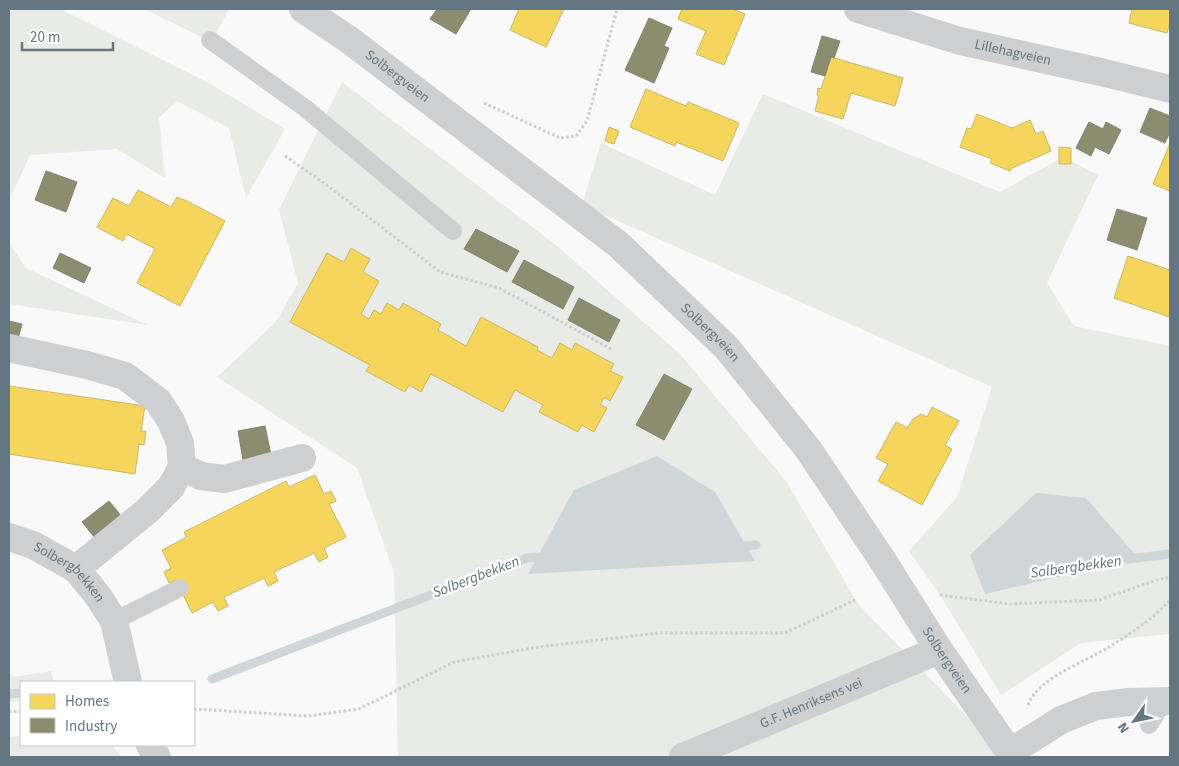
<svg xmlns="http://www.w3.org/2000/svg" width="1179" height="766" viewBox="0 0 1179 766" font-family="'Source Sans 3',sans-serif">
	<rect width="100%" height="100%" fill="#f9f9f9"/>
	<g fill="#e8ebe6">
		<polygon points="9,9 60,9 207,82 285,129 246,198 229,128 177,101 159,118 165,178 117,149 30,155 9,201"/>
		<polygon points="144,9 229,9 212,42"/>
		<polygon points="342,82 556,245 680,354 786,481 858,604 1006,757 398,757 394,573 357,468 217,377 276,322 298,283 279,210"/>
		<polygon points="763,94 1000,192 1063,157 1098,175 1047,283 1074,326 1170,346 1170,634 1081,643 1001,695 940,595 909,551 957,497 992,387 582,205 601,143 715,195"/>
		<polygon points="9,243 26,268 148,325 9,304"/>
		<polygon points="51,671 54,682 21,682 21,701 9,702 9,672 13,677"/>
		<polygon points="21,736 21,745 112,745 121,757 9,757 9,737"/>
	</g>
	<g fill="#ced6d9">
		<polygon points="657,456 715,492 755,561 528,574 574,490"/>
		<polygon points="1036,493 1086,498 1138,558 985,594 970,555"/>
	</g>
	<g fill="#f6d55c" stroke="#cab868">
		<polygon points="519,9 564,9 546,47 510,30"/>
		<polygon points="682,9 732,9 745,14 724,65 696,54 706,31 678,19"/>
		<polygon points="1132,9 1170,9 1170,22 1167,33 1129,23"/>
		<polygon points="831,57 903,78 895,106 851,93 843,119 815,111 819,96 817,95 818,88 821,89"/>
		<polygon points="646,89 686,106 688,102 739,123 723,161 676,142 675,146 630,127"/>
		<polygon points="977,114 1012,128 1030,120 1036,134 1043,131 1051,151 1012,168 1010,171 990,163 992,159 960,147 967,128 971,129"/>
		<polygon points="609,127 619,131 614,144 605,141"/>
		<polygon points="1169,146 1170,146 1170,191 1153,184"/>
		<polygon points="1059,147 1071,148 1071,164 1059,164"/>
		<polygon points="138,190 171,207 177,197 182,200 183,199 225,221 180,306 137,283 155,249 127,234 123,241 97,227 113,198 129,206"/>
		<polygon points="351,248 370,259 363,272 379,281 361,314 369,319 374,310 381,314 387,303 399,310 403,303 441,324 438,330 466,346 481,317 538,347 537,350 552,358 560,343 572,350 575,343 614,364 610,371 623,377 610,401 604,397 600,405 607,408 594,432 582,425 578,432 539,412 543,405 515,390 503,412 431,374 421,392 409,385 405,392 366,371 370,365 290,322 327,253 344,262"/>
		<polygon points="1128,256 1170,270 1170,317 1114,298"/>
		<polygon points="9,386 145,406 141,431 146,431 144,445 139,444 135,474 9,454"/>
		<polygon points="932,407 959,421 945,445 952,449 922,505 878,481 888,464 876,458 896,422 907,428 913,419 921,414 927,417"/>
		<polygon points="315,475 324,494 331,491 336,501 329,504 346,537 324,548 328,557 319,562 314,553 274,572 278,581 268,586 264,578 224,597 228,606 218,611 213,602 192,613 176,580 169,583 164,572 171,568 162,550 187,537 184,532 286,481 289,487"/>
	</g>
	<g fill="#8c8c6e" stroke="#808574">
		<polygon points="437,9 471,9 456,34 430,19"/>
		<polygon points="649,18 672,28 664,46 669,48 654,83 625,70"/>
		<polygon points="822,36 840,41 834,58 831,57 825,76 811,72"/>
		<polygon points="1150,108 1170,116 1170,132 1165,143 1140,132"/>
		<polygon points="1089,122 1103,129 1106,122 1121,130 1109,154 1095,147 1091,156 1076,148"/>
		<polygon points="46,171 77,182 66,212 35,200"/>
		<polygon points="1117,209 1147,218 1137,250 1107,240"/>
		<polygon points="476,229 519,251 507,272 464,249"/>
		<polygon points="60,253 91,268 84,283 53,268"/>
		<polygon points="524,260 574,287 563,309 512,282"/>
		<polygon points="579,298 620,320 609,342 568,320"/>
		<polygon points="9,321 22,324 18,339 9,337"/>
		<polygon points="664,374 692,389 664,440 636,425"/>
		<polygon points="265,426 271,455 243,460 238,431"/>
		<polygon points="109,501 122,517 95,538 82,522"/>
	</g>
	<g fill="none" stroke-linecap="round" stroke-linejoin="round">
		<g stroke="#ced6d9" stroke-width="9">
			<polyline points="736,546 756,545"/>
			<polyline points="1128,559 1170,554"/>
			<polyline points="212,679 527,558 549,556"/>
			<polyline points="9,694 21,693"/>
		</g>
		<g stroke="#cbcccd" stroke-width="3" stroke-dasharray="2.5 2.5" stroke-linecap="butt">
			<polyline points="484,103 560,138 576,136 587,121 617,9"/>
			<polyline points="285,156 324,183 440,272 499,288 613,350"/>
			<polyline points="940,595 1010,604 1099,600 1157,580 1170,577"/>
			<path d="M1028,705C1038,678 1085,662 1109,647C1131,633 1153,619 1170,600"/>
			<polyline points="194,709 308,716 359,709 454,662 538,647 659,633 785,633 855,600"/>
			<polyline points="9,712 21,711"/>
		</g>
		<g stroke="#cecfd0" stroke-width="18">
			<polyline points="210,40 305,108 453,231"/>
			<polyline points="114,621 180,588"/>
			<polyline points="1149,725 1165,700"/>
		</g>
		<g stroke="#cecfd0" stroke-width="28">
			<path id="s1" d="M858,9L960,41L1101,72L1170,89"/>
			<polyline points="9,348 87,365 125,376 158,401 171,421 180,443 182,467 171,487 147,511 76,569"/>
			<polyline points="182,467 201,476 224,479 302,458"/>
			<path id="s2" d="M9,537L33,545L76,569L98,596L114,621L128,682"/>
			<polyline points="150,745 157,757"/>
			<polyline points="1009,753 1061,720 1096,706 1129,702 1170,701"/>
			<path id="s3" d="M683,757L939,650"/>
		</g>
		<path stroke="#cecfd0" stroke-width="28" id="s4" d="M303,9L348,39L619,245L726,347L808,449L883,561L939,650L1013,757"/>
	</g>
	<g text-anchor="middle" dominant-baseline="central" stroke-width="5" stroke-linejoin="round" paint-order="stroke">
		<g font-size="14" fill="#657683" stroke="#fff">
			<text stroke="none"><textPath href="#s1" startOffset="161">Lillehagveien</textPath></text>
			<text stroke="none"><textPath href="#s4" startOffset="116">Solbergveien</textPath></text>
			<text stroke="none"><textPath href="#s4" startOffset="521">Solbergveien</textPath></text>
			<text stroke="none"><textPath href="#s2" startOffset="71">Solbergbekken</textPath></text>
			<text stroke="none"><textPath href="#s4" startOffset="926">Solbergveien</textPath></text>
			<text stroke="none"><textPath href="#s3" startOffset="139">G.F. Henriksens vei</textPath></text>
		</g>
		<g font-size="15" font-style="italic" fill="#60757c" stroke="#fff">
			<text transform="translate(1076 567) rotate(-8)">Solbergbekken</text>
			<text transform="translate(476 577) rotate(-21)">Solbergbekken</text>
		</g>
	</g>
	<rect width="1179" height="766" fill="none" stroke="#657683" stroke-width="20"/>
	<rect x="20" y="681" width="175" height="65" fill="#ffffff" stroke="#c1c8cd"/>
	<rect x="30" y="694" width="25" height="15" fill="#f6d55c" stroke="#c1c8cd"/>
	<text x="65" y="706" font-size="15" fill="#657683">Homes</text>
	<rect x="30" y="718" width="25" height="15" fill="#8c8c6e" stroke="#c1c8cd"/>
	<text x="65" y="731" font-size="15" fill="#657683">Industry</text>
	<g transform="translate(1134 721) rotate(237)" stroke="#ffffff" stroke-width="4" paint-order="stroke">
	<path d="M0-4L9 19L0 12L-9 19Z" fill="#657683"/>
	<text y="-8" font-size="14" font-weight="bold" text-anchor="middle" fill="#657683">N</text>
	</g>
	<path d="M22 42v8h91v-8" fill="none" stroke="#657683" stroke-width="2.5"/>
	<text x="30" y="42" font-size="15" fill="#657683" stroke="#ffffff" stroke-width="4" paint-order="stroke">20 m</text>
</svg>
